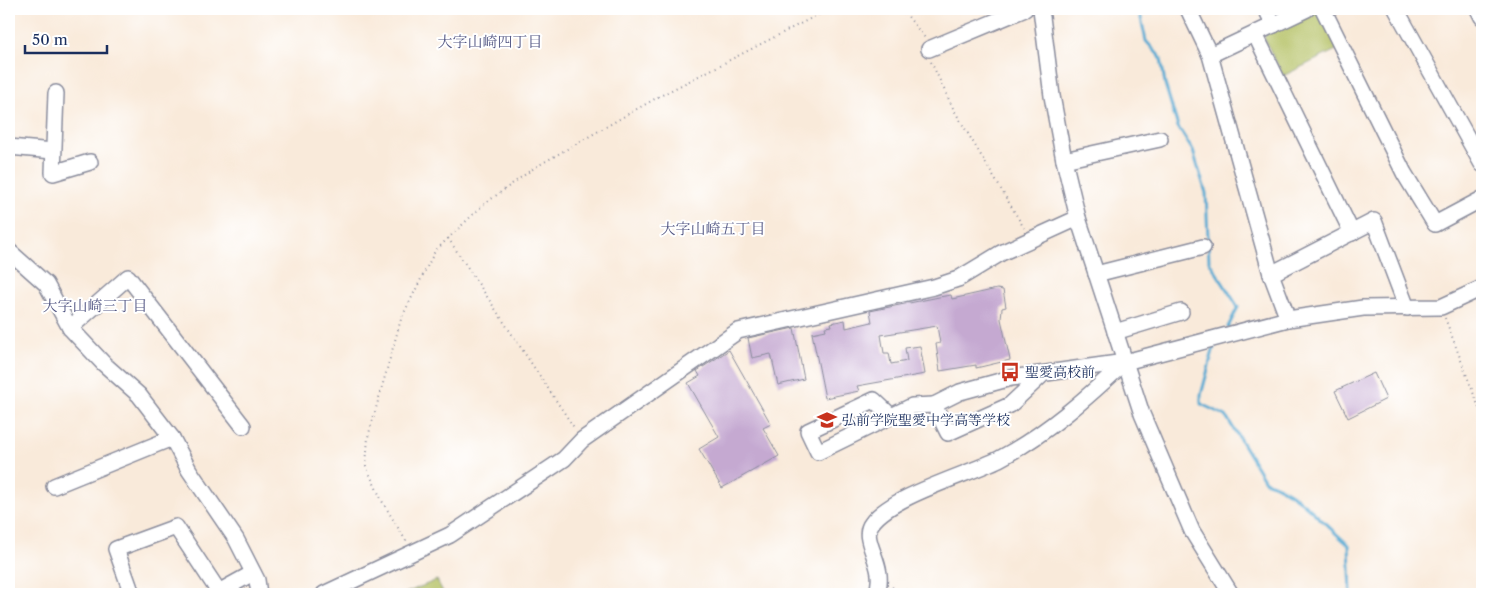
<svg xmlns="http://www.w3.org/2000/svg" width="1491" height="603" viewBox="0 0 1491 603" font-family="'Libre Caslon Text','Noto Serif JP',serif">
	<rect width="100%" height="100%" fill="#fff"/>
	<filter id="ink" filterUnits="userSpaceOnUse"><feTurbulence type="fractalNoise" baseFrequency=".02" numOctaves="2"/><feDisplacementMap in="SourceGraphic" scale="10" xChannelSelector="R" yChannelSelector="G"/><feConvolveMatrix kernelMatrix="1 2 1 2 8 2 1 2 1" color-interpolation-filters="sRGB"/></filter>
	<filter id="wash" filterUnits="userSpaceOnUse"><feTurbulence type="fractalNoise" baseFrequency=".0096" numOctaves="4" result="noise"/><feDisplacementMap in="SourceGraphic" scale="20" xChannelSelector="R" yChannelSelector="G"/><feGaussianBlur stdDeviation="1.12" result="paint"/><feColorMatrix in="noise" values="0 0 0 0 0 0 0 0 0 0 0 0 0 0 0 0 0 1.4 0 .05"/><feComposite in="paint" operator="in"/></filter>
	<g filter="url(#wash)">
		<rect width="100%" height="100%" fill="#f9eada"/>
		<g fill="#b2bf61" stroke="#667760">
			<polygon points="1315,10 1319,12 1338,49 1283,76 1264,38 1266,34"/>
			<polygon points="437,580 444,594 403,594"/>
		</g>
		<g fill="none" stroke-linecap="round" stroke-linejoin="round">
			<g stroke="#57aad3" stroke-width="3">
				<polyline points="1139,9 1146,41 1161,58 1165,84 1178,127 1193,151 1206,193 1209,261 1238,307 1228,327"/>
				<path d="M1214,347L1201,395V404L1226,416L1265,481C1299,492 1322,523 1349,545L1351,594"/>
			</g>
		</g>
		<g id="blocks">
			<g fill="#c5a9d1">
				<polygon points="997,289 1003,290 1006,307 1002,308 1001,319 1010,360 976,368 976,365 940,371 936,344 940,343 937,326 881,335 884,353 889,353 891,364 907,361 905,348 920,346 925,374 857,386 859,391 825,398 812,333 826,330 825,327 832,326 831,323 845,320 846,328 872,322 870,311 939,297 951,295 952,299"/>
				<polygon points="794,328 804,379 778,385 771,354 752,358 748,338"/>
				<polygon points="729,350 771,424 763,428 779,456 722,488 699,449 719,437 688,383 700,376 697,371"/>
				<polygon points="1374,373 1386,399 1348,418 1335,391"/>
			</g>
		</g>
	</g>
	<g filter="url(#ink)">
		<use href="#blocks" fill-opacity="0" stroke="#8a8c9c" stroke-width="1"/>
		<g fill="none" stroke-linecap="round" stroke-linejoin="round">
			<defs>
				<g id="minor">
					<polyline points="1041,9 1052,96 1064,160 1078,218 1142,414 1192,531 1231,594"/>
					<polyline points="1188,9 1210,55 1271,274 1288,319"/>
					<polyline points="1266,9 1274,25"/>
					<polyline points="1323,9 1404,173 1435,224 1482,199"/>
					<polyline points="1396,9 1482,164"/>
					<polyline points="1478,9 1482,17"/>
					<polyline points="1255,34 1352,233"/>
					<polyline points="929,49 1025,9"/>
					<polyline points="1210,55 1307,9"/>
					<polyline points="56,93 53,173 90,162"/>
					<polyline points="9,147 53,151"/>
					<polyline points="1064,160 1160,139"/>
					<polyline points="9,251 46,284 70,328 104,364 139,395 172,438 189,470 236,539 257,580 259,594"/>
					<polyline points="1096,274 1203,247"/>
					<polyline points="1271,274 1374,221 1407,308"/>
					<polyline points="70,328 128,277 243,426"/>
					<polyline points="1115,332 1181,312"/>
					<polyline points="1043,374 1010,405 948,433 934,405 960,392 1011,378 1125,362 1288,319 1363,308 1441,307 1482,288"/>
					<polyline points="891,416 874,400 808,431 818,452 912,406 934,405"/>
					<polyline points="54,486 172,438"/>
					<polyline points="132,594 116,549 176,527 219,592"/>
					<polyline points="215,594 253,573"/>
					<polyline points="324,594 450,535 564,459 582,440 738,331 934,287 958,279 1001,253 1078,218"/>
					<path d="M876,594C889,566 858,540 872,523C891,496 967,475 999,459C1045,435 1088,397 1125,362"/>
				</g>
			</defs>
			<use href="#minor" stroke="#8a8c9c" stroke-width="18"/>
			<g stroke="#8a8c9c" stroke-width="2" stroke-dasharray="1 4" stroke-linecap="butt">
				<polyline points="902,9 925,38"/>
				<polyline points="931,62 954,110 1024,228"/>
				<polyline points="448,238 575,429"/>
				<polyline points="1445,318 1482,416"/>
				<polyline points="406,541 382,501 366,466 368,437 401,319 435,251 483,205 534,168 658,97 829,9"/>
				<polyline points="892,587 901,594"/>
			</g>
			<use href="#minor" stroke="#fff" stroke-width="15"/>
		</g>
	</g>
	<defs>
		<symbol id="bus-bare" viewBox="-9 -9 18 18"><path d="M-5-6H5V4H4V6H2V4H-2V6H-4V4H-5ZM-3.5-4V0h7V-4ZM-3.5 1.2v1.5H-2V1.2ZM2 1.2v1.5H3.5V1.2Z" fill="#c8321e" stroke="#fff" stroke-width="2.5" paint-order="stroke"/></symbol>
		<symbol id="school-bare" viewBox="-9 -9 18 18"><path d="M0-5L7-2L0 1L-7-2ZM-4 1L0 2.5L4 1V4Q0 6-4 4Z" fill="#c8321e" stroke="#fff" stroke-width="2.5" paint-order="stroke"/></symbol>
	</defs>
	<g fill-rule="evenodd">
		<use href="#bus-bare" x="996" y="358" width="28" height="28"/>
		<use href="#school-bare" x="813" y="406" width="28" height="28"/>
	</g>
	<g text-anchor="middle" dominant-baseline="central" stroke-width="4" stroke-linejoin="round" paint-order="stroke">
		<g font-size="14" fill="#1b2f5e" stroke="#fff" text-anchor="start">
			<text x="1025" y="372">聖愛高校前</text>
			<text x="842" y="420">弘前学院聖愛中学高等学校</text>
		</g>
		<g font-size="15" fill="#565a86" stroke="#fff">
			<text x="490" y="41">大字山崎四丁目</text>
			<text x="713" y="228">大字山崎五丁目</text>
			<text x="95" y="305">大字山崎三丁目</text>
		</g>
	</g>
	<rect width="1491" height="603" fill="none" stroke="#fff" stroke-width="30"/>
	<path d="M25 45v8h82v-8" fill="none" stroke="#1b2f5e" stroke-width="2.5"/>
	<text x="32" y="45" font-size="15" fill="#1b2f5e" stroke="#ffffff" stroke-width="4" paint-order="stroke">50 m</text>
</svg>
